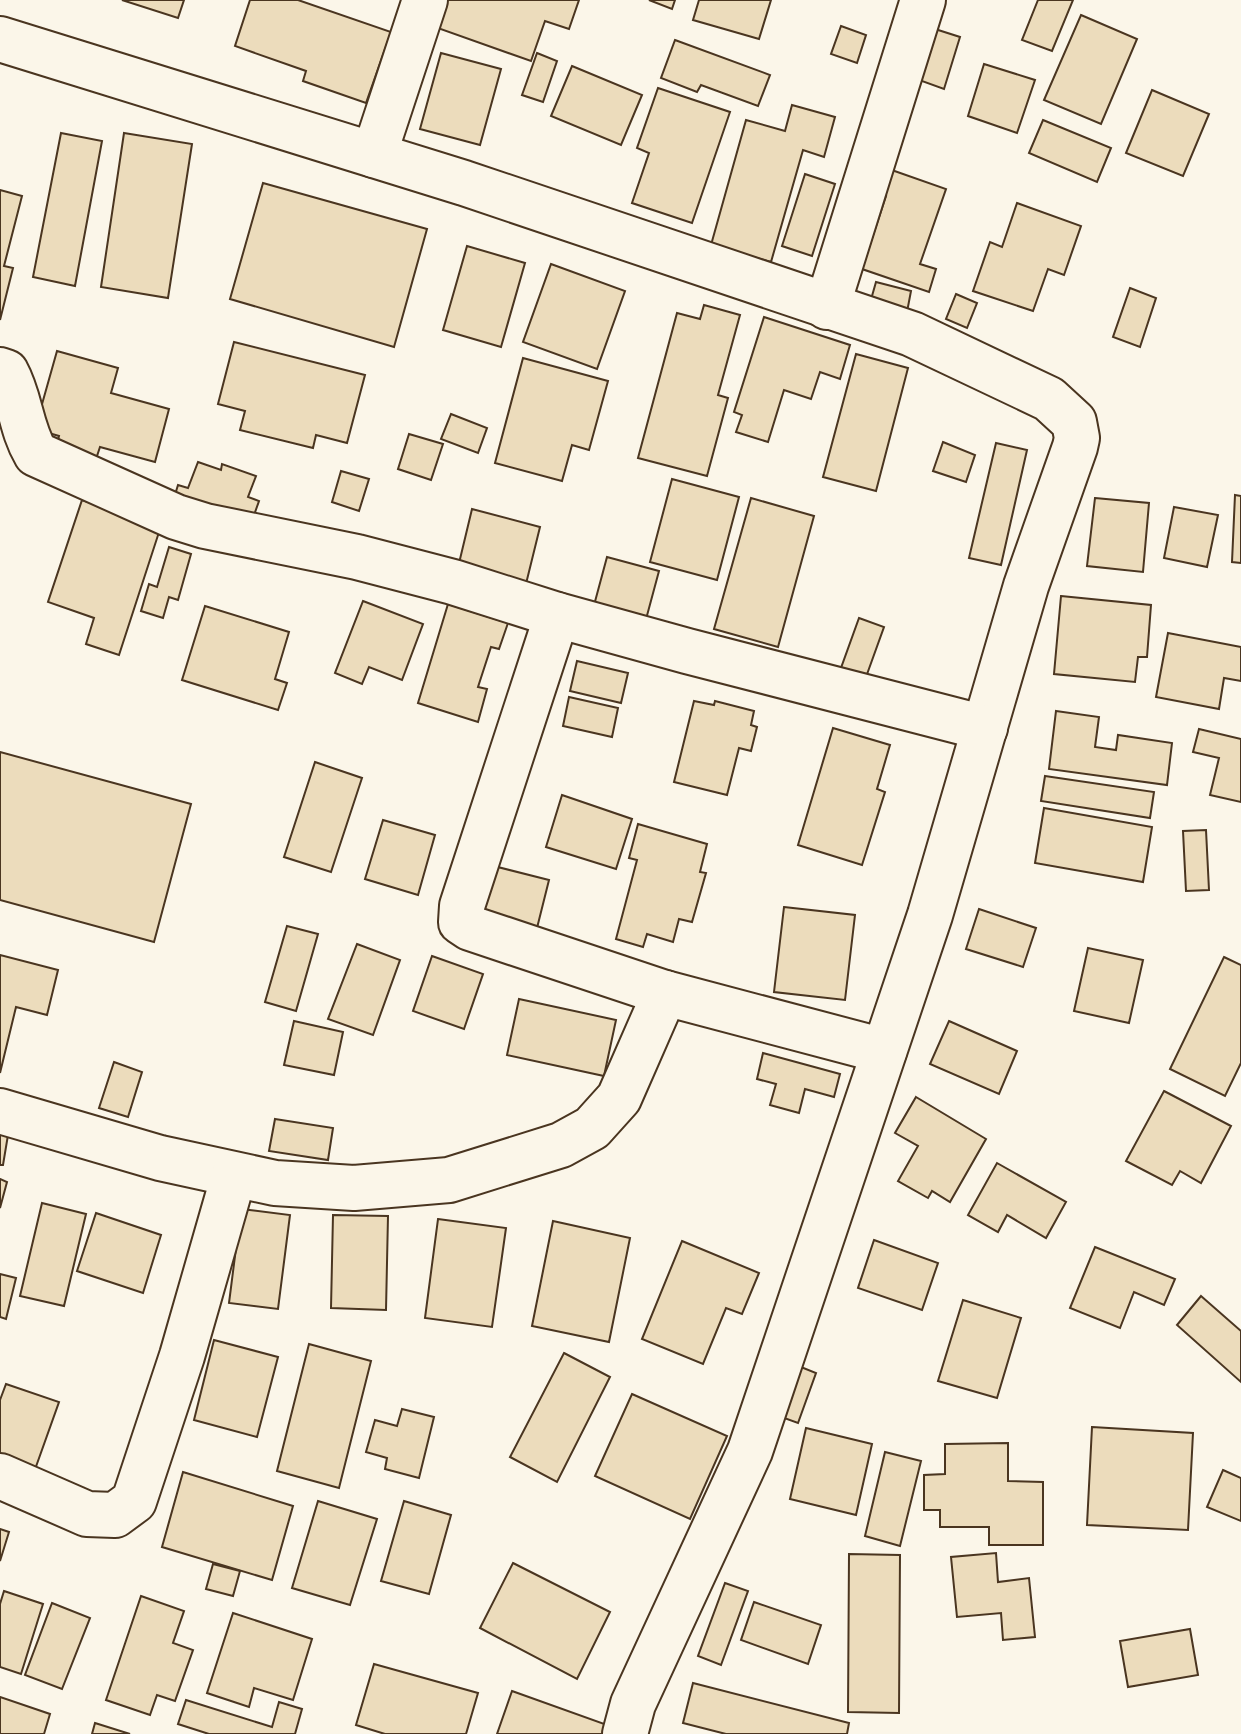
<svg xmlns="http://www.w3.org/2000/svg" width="1241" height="1734" viewBox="0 0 1241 1734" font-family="'Alegreya Sans',sans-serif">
	<rect width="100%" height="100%" fill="#fbf6e9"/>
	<g fill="#ecdcbc" stroke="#4a3520" stroke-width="2">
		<polygon points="122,0 184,0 178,18"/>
		<polygon points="250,0 298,0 391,32 366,103 303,81 306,71 235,46"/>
		<polygon points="441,0 579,0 569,29 545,21 531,61 432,26"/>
		<polygon points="649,0 675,0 672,9"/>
		<polygon points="699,0 771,0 759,39 693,20"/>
		<polygon points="1038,0 1073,0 1052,51 1022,40"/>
		<polygon points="1081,15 1137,39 1101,124 1044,100"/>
		<polygon points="841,26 866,35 857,63 831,54"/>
		<polygon points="935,29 960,37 944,89 919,80"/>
		<polygon points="675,40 770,75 758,106 701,85 697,92 661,78"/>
		<polygon points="441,53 501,69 480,145 420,129"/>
		<polygon points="537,53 557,61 543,102 522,95"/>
		<polygon points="984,64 1035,80 1017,133 968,116"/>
		<polygon points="572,66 642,95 621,145 551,116"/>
		<polygon points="658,88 730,112 692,223 632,203 649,153 637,148"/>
		<polygon points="1152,90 1209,114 1183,176 1126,153"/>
		<polygon points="792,105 835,117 824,157 803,150 771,262 711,245 746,120 785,131"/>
		<polygon points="1043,120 1111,148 1097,182 1029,153"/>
		<polygon points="61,133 102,141 75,286 33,277"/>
		<polygon points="124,133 192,144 168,298 101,287"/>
		<polygon points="886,168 946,189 920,264 936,269 929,292 862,269 886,196 877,193"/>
		<polygon points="805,174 835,184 812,256 782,246"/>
		<polygon points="263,183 427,229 394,347 230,299"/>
		<polygon points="0,190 22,196 4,266 13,268 0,320"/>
		<polygon points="1017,203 1081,226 1064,275 1048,269 1033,311 973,291 990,242 1002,247"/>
		<polygon points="467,246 525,263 501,347 443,330"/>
		<polygon points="551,264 625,291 597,369 523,342"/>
		<polygon points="876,282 911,291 907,312 870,303"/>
		<polygon points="1130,288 1156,298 1140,347 1113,337"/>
		<polygon points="956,294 977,303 967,328 946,319"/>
		<polygon points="704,305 740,315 718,395 728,398 707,476 638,458 677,313 700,319"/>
		<polygon points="764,317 850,345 840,379 820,372 811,399 784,390 768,442 736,432 742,415 734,412"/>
		<polygon points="234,342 365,375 347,443 316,435 313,448 240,430 245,411 218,404"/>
		<polygon points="57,351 118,368 111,393 169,409 155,462 100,447 96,459 56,448 59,436 35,429"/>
		<polygon points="856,354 908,368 876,491 823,477"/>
		<polygon points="523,358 608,381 589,450 572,445 562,481 495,463"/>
		<polygon points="451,414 487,428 478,453 441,439"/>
		<polygon points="409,434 443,444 431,480 398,469"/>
		<polygon points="943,442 975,455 966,482 933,471"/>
		<polygon points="996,443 1027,450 1001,565 969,558"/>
		<polygon points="198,462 221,470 222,464 256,476 248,497 259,501 247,535 171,508 178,485 188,488"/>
		<polygon points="341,471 369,479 359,511 332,502"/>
		<polygon points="672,479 739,497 717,580 650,562"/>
		<polygon points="1235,495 1241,496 1241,563 1232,562"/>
		<polygon points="751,498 814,516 778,647 714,629"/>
		<polygon points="1095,498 1149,503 1143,572 1087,566"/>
		<polygon points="82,500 161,526 119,655 86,644 94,618 48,602"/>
		<polygon points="1174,507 1218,515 1207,567 1164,558"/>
		<polygon points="472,509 540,527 523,596 455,580"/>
		<polygon points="169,547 191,554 178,600 169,597 163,618 141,611 149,584 157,587"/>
		<polygon points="607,557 659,571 645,623 593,609"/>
		<polygon points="1061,596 1151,605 1147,657 1138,657 1135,682 1054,674"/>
		<polygon points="363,601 423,624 402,680 369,667 362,684 335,673"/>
		<polygon points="448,604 508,623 499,649 491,647 478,687 487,689 478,722 418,703"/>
		<polygon points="205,606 289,632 275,679 287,683 278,710 182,680"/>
		<polygon points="859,618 884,627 866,677 841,668"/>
		<polygon points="1168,633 1241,647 1241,681 1224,678 1219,709 1156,697"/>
		<polygon points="577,661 628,673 621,703 570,691"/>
		<polygon points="569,697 618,708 612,737 563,726"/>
		<polygon points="694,701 714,705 715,701 754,711 751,725 757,727 751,751 739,748 727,795 674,782"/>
		<polygon points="1056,711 1099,717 1095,747 1116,750 1118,735 1172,743 1167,785 1049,769"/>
		<polygon points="833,728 890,745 877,789 885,792 862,865 798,845"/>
		<polygon points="1199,729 1241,739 1241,802 1210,795 1219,758 1193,752"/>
		<polygon points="0,752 191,804 154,942 0,900"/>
		<polygon points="315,762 362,778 331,872 284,857"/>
		<polygon points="1045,776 1154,792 1150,818 1041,801"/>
		<polygon points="562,795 632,819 616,869 546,847"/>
		<polygon points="1044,808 1152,827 1143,882 1035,863"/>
		<polygon points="383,820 435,835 418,895 365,879"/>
		<polygon points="638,824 707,844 700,872 706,873 692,922 679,919 673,942 647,934 643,947 616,939 637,860 629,858"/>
		<polygon points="1206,830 1209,890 1186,891 1183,831"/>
		<polygon points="478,862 549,880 537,928 466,909"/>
		<polygon points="784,907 855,915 845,1000 774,992"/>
		<polygon points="979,909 1036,928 1023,967 966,949"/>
		<polygon points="287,926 318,934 296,1011 265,1002"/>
		<polygon points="357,944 400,960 373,1035 328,1019"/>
		<polygon points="1088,948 1143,960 1129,1023 1074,1011"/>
		<polygon points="0,955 58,970 47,1015 16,1007 0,1073"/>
		<polygon points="432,956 483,974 464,1029 413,1011"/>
		<polygon points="1224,957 1241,965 1241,1063 1225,1096 1170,1069"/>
		<polygon points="519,999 616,1020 604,1076 507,1055"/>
		<polygon points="294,1021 343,1032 334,1075 284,1065"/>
		<polygon points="949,1021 1017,1051 999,1094 930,1064"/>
		<polygon points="763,1053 840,1074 834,1097 805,1089 799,1113 770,1105 776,1084 757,1079"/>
		<polygon points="114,1062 142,1072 128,1117 99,1108"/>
		<polygon points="1164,1091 1231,1126 1201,1183 1180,1171 1172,1185 1126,1161"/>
		<polygon points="916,1097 986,1139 950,1202 932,1191 928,1198 898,1181 918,1146 895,1133"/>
		<polygon points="275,1119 333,1128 328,1160 269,1151"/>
		<polygon points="0,1133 8,1135 3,1165 0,1165"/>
		<polygon points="997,1163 1066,1202 1046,1238 1007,1215 998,1232 968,1215"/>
		<polygon points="0,1179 7,1182 0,1208"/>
		<polygon points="42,1203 86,1214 64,1306 20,1296"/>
		<polygon points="241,1209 290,1215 278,1309 229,1303"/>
		<polygon points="96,1213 161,1235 143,1293 77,1271"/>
		<polygon points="333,1215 388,1216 386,1310 331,1308"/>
		<polygon points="438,1219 506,1228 492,1327 425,1318"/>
		<polygon points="553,1221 630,1238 609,1342 532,1326"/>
		<polygon points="874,1240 938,1263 922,1310 858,1288"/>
		<polygon points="682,1241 759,1273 742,1314 726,1308 703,1364 642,1339"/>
		<polygon points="1095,1247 1175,1279 1164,1305 1134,1292 1120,1328 1070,1308"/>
		<polygon points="0,1274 16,1278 6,1319 0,1317"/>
		<polygon points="1201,1296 1241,1331 1241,1382 1177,1325"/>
		<polygon points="963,1300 1021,1318 997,1398 938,1381"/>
		<polygon points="214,1340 278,1357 257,1437 194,1420"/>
		<polygon points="309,1344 371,1361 339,1488 277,1471"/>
		<polygon points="564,1353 610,1377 557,1482 510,1457"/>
		<polygon points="791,1363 816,1373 798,1423 773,1414"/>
		<polygon points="6,1384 59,1402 33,1475 0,1463 0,1400"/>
		<polygon points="632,1394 727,1436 690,1519 595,1476"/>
		<polygon points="402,1409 434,1417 419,1478 385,1469 387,1458 366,1452 375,1420 397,1426"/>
		<polygon points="1092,1427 1193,1433 1188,1530 1087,1525"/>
		<polygon points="806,1428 872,1444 856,1515 790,1499"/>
		<polygon points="1008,1443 1008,1481 1043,1482 1043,1545 989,1545 989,1527 940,1527 940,1510 924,1510 924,1475 945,1474 945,1444"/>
		<polygon points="885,1452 921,1461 900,1546 865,1536"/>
		<polygon points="1223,1470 1241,1478 1241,1521 1207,1507"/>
		<polygon points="183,1472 293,1506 272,1580 162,1547"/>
		<polygon points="318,1501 377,1519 350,1605 292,1588"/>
		<polygon points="404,1501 451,1515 429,1594 381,1581"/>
		<polygon points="0,1529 9,1532 0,1561"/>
		<polygon points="996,1553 998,1582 1029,1578 1035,1637 1003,1640 1001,1613 957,1617 951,1557"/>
		<polygon points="849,1554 900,1555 899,1713 848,1712"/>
		<polygon points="513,1563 610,1612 577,1679 480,1628"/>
		<polygon points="213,1564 240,1571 233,1596 206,1589"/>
		<polygon points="725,1583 748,1591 721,1665 698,1656"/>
		<polygon points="4,1591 43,1604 21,1674 0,1667 0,1604"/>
		<polygon points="141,1596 184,1611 173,1643 193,1650 175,1701 157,1695 150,1715 106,1700"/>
		<polygon points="754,1602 821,1625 808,1664 741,1640"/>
		<polygon points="52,1603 90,1618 62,1689 25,1675"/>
		<polygon points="233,1613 312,1639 293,1700 254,1688 249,1707 207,1693"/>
		<polygon points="1190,1629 1198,1675 1128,1687 1120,1641"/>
		<polygon points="374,1664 478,1693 466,1734 385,1734 356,1725"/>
		<polygon points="693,1683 849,1723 847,1734 726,1734 683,1723"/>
		<polygon points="512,1691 610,1726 607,1734 497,1734"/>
		<polygon points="0,1697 50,1714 44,1734 0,1734"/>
		<polygon points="186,1700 272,1727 279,1702 302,1709 295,1734 209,1734 178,1724"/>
		<polygon points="95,1723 130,1734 92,1734"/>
	</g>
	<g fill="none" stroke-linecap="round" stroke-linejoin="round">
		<defs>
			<g id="street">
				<polyline points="0,39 464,183 912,334 1049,399 1074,422 1077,438 1075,447 1026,586 930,915 750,1451 633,1704 625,1734"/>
				<polyline points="374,155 425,0"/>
				<polyline points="827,307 923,0"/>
				<path d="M0,370L6,372C21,399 20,427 36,454L176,517L205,526L357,557L453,582L557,615L687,651L985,728"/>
				<polyline points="557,615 462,906 461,922 470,928 665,993 884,1051"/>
				<polyline points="0,1111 160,1158 275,1183 354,1188 449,1180 561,1145 592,1128 619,1098 665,993"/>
				<polyline points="0,1476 87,1514 115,1515 134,1501 182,1356 234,1175"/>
			</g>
		</defs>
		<use href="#street" stroke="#4a3520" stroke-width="48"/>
		<use href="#street" stroke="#fbf6e9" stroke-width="44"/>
	</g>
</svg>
